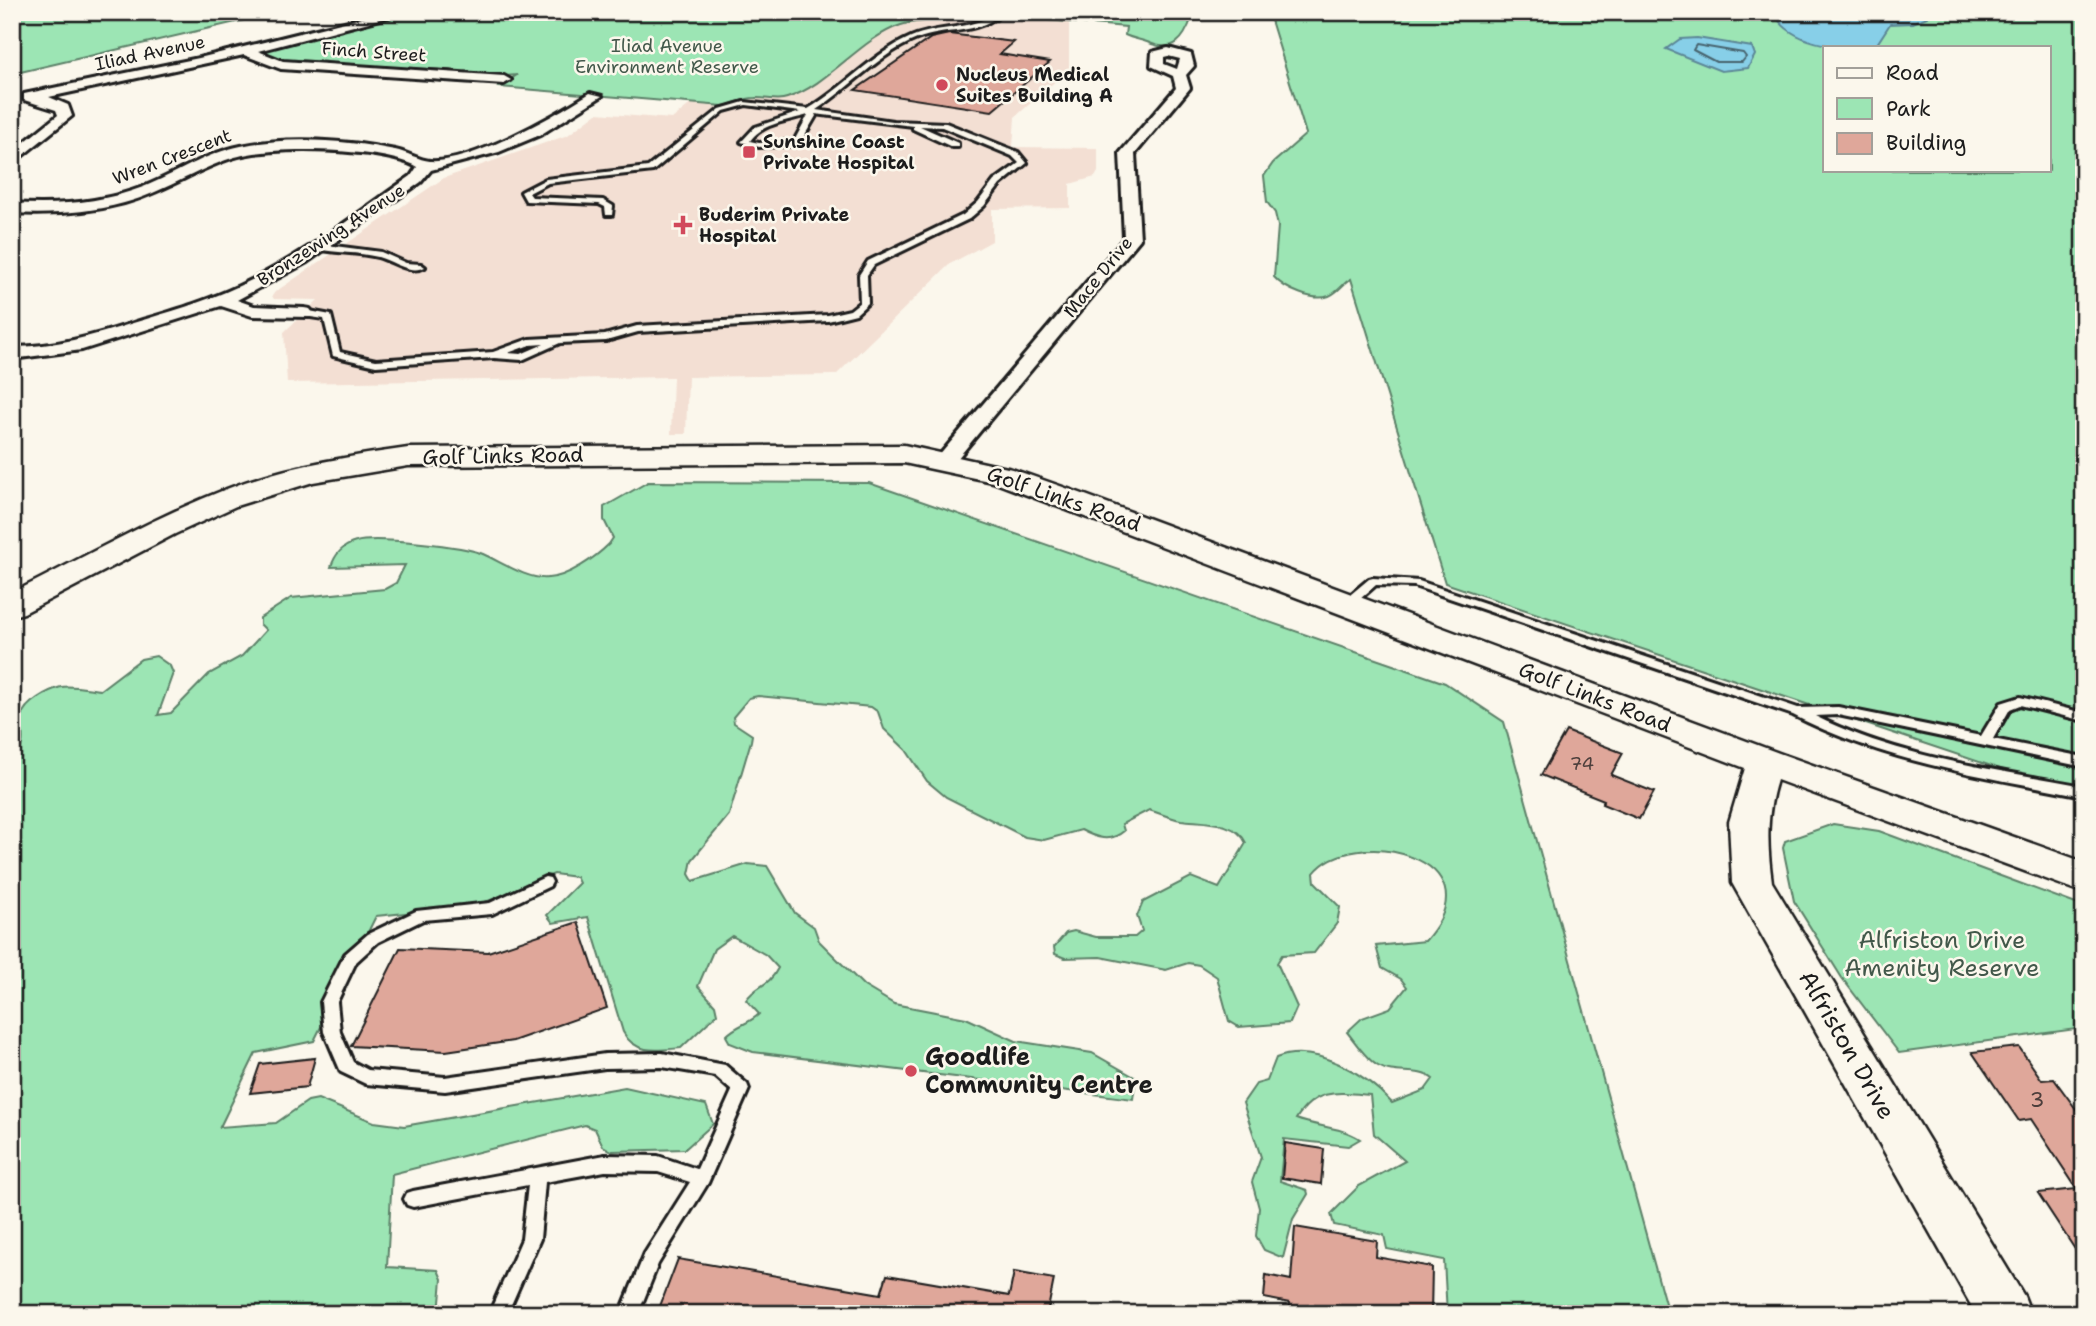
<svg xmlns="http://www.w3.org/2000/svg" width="2096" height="1326" viewBox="0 0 2096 1326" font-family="'Shantell Sans',sans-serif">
	<rect width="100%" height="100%" fill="#fbf7ec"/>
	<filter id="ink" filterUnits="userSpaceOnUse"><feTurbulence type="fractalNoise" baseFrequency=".0143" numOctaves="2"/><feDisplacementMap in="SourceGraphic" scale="14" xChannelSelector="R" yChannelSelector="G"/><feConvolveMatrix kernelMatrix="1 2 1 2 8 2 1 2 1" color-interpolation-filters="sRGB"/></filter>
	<g filter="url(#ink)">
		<polygon fill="#f3dfd3" points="834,12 963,12 1069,22 1069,69 1015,117 1013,147 1098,148 1098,172 1095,177 1070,184 1070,208 992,209 992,241 950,264 836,375 688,377 686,434 671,434 673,377 287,383 284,332 318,300 274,299 272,296 275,292 444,178 568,135 597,113 672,119 693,102"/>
		<g fill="#9ce5b4" stroke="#5c8068" stroke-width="2" fill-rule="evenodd">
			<polygon points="12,12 279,12 12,74"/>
			<path d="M421,12H980C957,25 927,17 901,25C859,39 829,85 787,98C777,102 766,97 755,98C744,98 734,104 723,106L499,87L517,75L484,78L448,70L297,63L270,59L266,58L270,55L264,52C276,40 311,37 327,31Z"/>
			<path d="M1038,12H2084V797L1445,583L1351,279C1343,283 1339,292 1329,296C1314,302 1284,289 1274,277L1278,226L1275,213L1267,202L1264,176L1273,163L1306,134L1270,17H1192C1184,40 1174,54 1147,42C1140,39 1133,39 1125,35L1126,27L1037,19ZM1825,47H2049V170H1825Z"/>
			<path d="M648,482L869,483L1445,683L1504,722L1668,1314H1447L1444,1260L1387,1249L1384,1235L1334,1225L1331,1214L1359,1186L1405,1161L1374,1134L1370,1095C1336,1092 1316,1088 1296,1119C1317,1127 1342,1127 1360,1139L1348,1146L1284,1139L1280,1181L1307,1190L1308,1194L1293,1219L1283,1258L1264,1250L1256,1236L1259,1208L1252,1182L1261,1157L1243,1103L1256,1084L1267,1081L1276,1058C1315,1042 1367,1075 1392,1103L1425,1090L1433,1079C1419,1067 1395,1076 1378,1066C1366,1059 1356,1043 1347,1032L1362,1018L1390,1008L1407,987L1401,979L1382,968L1376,946L1425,941C1500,857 1352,824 1314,873L1315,882L1340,907L1337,923L1314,953L1282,955L1277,963L1297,1007L1290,1023L1239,1027L1229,1021L1217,977L1199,965L1188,963L1166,970L1100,957L1065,958L1055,954L1054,947L1066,933L1074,931L1096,937H1135L1142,931L1137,916L1143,902L1191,877L1219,888L1246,843C1236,820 1202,823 1181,820C1170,818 1159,813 1149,810L1122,824L1124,831C1110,843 1096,838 1081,830L1044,840L1025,837L946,797L927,781L906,750L884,729L878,712L871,707L758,696L749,698L733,717L734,723L752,735L751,741L729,815L692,860L689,874L693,881L748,864L767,866L795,913L814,927L819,941L864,986L894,1004L966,1018L1016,1041L1092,1053L1136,1078L1133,1099L753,1052L730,1043L726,1036C736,1025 749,1024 759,1014L746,1000C757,984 768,988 778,968L766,955L732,936L714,949L698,986L715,1005L717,1014L681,1048C659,1050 635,1055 623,1032L588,917L553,923L547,915L579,883L576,877L554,874L476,906L376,916L314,1041L256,1053L220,1127L276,1123L308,1101L318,1099L374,1122L404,1126L625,1087L706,1105L713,1124L685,1149L612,1151L603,1146L595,1129L585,1125L392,1174L387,1267L438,1270L442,1279L439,1314H12V755C30,745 19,732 22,716C24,703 49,690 61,687C73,685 89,689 100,690L141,659L156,656L170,666L173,673L158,715L171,713L209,674L242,656L266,630L260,624V618L291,598L385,589L396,583L405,565L331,567C335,554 342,546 356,542C374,536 465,546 483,554C501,562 528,580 548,578C568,577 595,558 609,544L613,538L604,520V507Z"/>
			<polygon points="1833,824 1879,831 2084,907 2084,1028 1899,1053 1842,978 1794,901 1783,848 1785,841"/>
		</g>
		<g fill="#87cfe8" stroke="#5c8796" stroke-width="2">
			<path d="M1785,12H1921L1927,17L1913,23L1890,24L1875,47C1845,49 1799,46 1779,21Z"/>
			<polygon points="1697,38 1752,47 1755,55 1748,68 1721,71 1666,49 1680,39"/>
		</g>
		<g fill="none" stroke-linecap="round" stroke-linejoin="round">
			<polygon stroke="#47646e" stroke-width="2" points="1696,45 1743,53 1746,57 1742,62 1716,62 1693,50"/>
		</g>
		<g fill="#dfa79a" stroke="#1c1c1c" stroke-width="2">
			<polygon points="949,34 1014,42 1000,54 1050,62 992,111 855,90 931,38"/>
			<polygon points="1566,731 1623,753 1611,775 1654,792 1639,819 1602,804 1604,800 1541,775"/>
			<polygon points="578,922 607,1008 513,1041 446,1051 351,1046 400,948 488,952"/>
			<polygon points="2019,1047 2042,1080 2054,1079 2084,1120 2084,1263 2038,1193 2077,1189 2031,1119 2019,1121 1972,1052"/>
			<polygon points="315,1058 307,1087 250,1093 260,1064"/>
			<polygon points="1285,1143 1324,1149 1321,1184 1282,1178"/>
			<polygon points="1295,1227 1377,1241 1376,1257 1432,1267 1431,1314 1289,1314 1290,1303 1264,1298 1266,1275 1291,1280"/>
			<polygon points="678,1259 881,1294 887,1275 1009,1296 1014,1272 1054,1279 1047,1314 657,1314"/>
		</g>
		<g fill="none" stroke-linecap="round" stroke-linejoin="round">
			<defs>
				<g id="lane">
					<path d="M994,14L999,15C976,35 944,28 917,39C879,54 850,88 816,110L893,121L946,123L1018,152L1027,163L1000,185L984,206L969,219L874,265L867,275L868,303L856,314L828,321L638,332L606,341L560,343L522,360L494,358L376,366L333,356L324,319L304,316L300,313L304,310L331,315L340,352L376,360L493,352L529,339L605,335L637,326L828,315L850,310L860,302L859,275L868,261L963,215L978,202L994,181L1019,163L1012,156L942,127L920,126L958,143V147H952L913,129V126L815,114L816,116L799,145L759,147L741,142L755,127L800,112L746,105L724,111L653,171L548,183L529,193L532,197L603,200L613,206L612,215H606L605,207L599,204L526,201L521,192L546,179L648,167L720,109L744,102L808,109C844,88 872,54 911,37C938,25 968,31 994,14ZM808,115L794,141L759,143L750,141C762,123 788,121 808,115ZM544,344L521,354L508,353L530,345Z"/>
					<path d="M319,244L381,252L406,263L421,264L425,267C410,275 393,261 378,257C358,252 336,253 316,249L315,247Z"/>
					<path d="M1373,578L1419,581L1798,708L1838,707L1981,736L2001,703L2020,697L2084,713V721L2020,705L2010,709L1993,739L2084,757V767L1838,715L1815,716C1899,758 1993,769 2084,786V796C1982,776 1887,763 1793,715L1414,586L1376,585L1352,606H1344L1342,603L1344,600L1369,579Z"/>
					<polygon points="545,877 550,878 552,882 550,886 492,914 423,920 378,942 356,962 337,1002 340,1032 353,1062 368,1070 445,1077 605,1054 662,1053 725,1065 747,1084 749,1089 708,1183 658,1264 638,1314 620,1314 645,1253 690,1182 658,1172 605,1171 545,1182 540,1239 507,1314 489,1314 522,1239 528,1185 413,1207 407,1205 404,1199 407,1193 413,1191 605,1155 658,1156 697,1169 732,1091 715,1076 662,1067 605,1068 445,1091 366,1084 341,1072 324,1032 321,1002 345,954 368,934 416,911 490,903"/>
				</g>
				<g id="street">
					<polygon points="385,12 407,12 258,51 283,61 504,76 511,80 504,84 281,69 244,55 49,97 68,105 72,116 12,164 12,152 58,115 56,110 24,100 24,94 199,58"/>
					<polygon points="991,12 1003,12 996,19 992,18"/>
					<path d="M1168,48L1191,54L1194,66L1186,75L1190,88L1135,154L1140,239L952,465H938L935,461L938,457L1124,238L1120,153L1176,88L1173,76L1151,66L1152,52ZM1168,56L1180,59L1177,69L1164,64V57Z"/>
					<path d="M590,93L602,96L540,135L499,152L431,170L421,182L307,262L237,300L254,306L304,308L310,309L313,313L310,317L252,316L221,306L82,350L12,359V347C54,347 93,336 133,323C169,312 205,302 239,286C301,257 355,215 411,176L417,167C385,148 268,145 232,158C195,170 162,193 124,203C87,213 50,215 12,213V203C57,206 101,203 143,187C176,174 206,153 241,146C288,136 347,140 395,150C406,152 419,160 430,161C470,164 556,115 590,93Z"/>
				</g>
				<path id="secondary" d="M904,445L1012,469L1080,493L1779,753L2084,862V893L1777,780C1766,815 1767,846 1772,882L2024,1296L2031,1314H1976L1732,883L1729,822L1745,768L993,482L904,463L408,466L313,482L236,506L175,534L24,613L12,616V593C89,555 164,511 245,482C298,464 353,456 408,448Z"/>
			</defs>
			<use href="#lane" stroke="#1c1c1c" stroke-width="6"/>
			<use href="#street" stroke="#1c1c1c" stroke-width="6"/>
			<use href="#secondary" stroke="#1c1c1c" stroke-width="5"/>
			<use href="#lane" fill="#fbf7ec" fill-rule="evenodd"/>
			<use href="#street" fill="#fbf7ec" fill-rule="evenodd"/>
			<use href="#secondary" fill="#fbf7ec" fill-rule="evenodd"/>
		</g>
	</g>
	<g fill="#d1495b" stroke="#fbf7ec" stroke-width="2.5">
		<circle cx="942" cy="85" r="7"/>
		<rect x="742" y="145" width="14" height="14" rx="3.5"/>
		<path d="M679.5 214.5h7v7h7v7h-7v7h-7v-7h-7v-7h7z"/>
		<circle cx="911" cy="1071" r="7"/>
	</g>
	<g text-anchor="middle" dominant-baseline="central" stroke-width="5" stroke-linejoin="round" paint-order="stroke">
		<g font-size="18" fill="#42584a" stroke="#fbf7ec">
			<text x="667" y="46">Iliad Avenue<tspan x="667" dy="21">Environment Reserve</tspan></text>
		</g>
		<g font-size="18" fill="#1c1c1c" stroke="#fbf7ec">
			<text transform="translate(374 52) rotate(4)">Finch Street</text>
			<text transform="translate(150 53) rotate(-12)">Iliad Avenue</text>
			<text transform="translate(172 157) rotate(-21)">Wren Crescent</text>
			<text transform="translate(331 235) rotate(-33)">Bronzewing Avenue</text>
			<text transform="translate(1098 277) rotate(-51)">Mace Drive</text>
		</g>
		<g font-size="18" font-weight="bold" fill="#1c1c1c" stroke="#fbf7ec" text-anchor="start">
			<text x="956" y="75">Nucleus Medical<tspan x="956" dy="21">Suites Building A</tspan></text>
			<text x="763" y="142">Sunshine Coast<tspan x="763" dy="21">Private Hospital</tspan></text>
			<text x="699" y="215">Buderim Private<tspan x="699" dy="21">Hospital</tspan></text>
		</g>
		<g font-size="18" fill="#4d3f3c">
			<text x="1582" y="764">74</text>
		</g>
		<g font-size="21" fill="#1c1c1c" stroke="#fbf7ec">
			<text transform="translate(503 456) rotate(-1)">Golf Links Road</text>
			<text transform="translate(1064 499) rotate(19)">Golf Links Road</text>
			<text transform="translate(1595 697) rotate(21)">Golf Links Road</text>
		</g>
		<g font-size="21" fill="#4d3f3c">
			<text x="2037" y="1100">3</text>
		</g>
		<g font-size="24" fill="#42584a" stroke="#fbf7ec">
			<text x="1942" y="940">Alfriston Drive<tspan x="1942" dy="28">Amenity Reserve</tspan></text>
		</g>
		<g font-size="24" fill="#1c1c1c" stroke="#fbf7ec">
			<text transform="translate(1847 1045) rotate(60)">Alfriston Drive</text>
		</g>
		<g font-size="24" font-weight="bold" fill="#1c1c1c" stroke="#fbf7ec" text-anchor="start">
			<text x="925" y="1057">Goodlife<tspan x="925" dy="28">Community Centre</tspan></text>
		</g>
	</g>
	<rect width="2096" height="1326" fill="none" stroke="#fbf7ec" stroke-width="42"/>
	<rect x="21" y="21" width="2054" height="1284" fill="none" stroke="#1c1c1c" stroke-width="2.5" filter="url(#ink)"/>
	<rect x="1823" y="46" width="228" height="126" fill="#fbf7ec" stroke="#a29f99" stroke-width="2"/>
	<rect x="1837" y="68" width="35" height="10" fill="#fbf7ec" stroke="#a29f99" stroke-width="2"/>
	<text x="1886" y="80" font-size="21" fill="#1c1c1c">Road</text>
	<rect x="1837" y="98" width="35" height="21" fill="#9ce5b4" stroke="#a29f99" stroke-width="2"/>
	<text x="1886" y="116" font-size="21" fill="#1c1c1c">Park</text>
	<rect x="1837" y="133" width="35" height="21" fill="#dfa79a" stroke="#a29f99" stroke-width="2"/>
	<text x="1886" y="150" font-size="21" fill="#1c1c1c">Building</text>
</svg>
